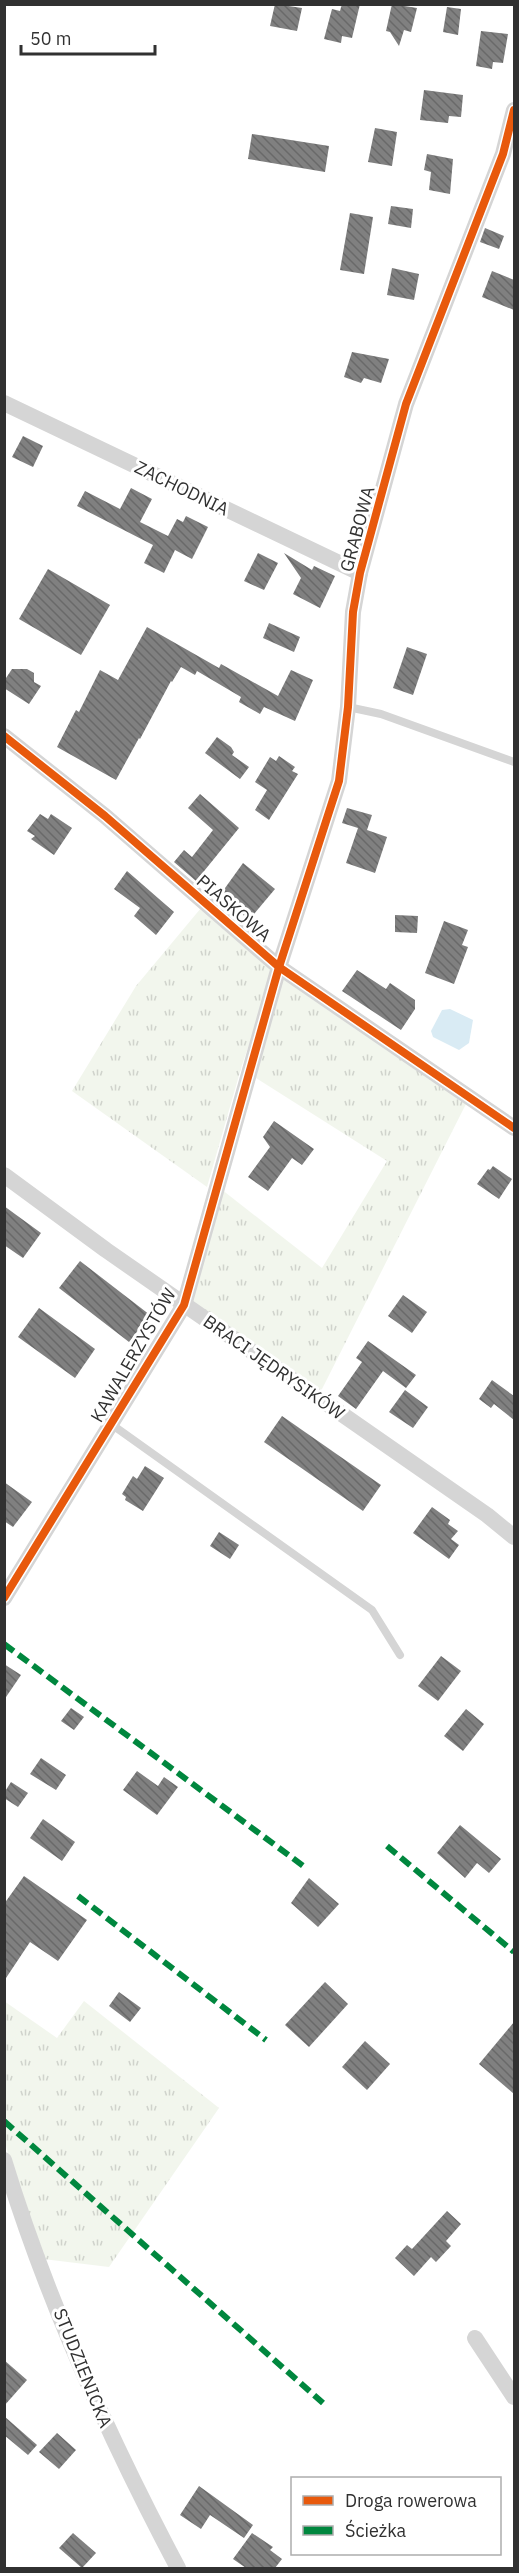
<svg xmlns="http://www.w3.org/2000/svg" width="519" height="2573" viewBox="0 0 519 2573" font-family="'IBM Plex Sans',sans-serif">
	<defs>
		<pattern id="grass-tufts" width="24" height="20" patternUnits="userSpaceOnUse" patternTransform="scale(1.5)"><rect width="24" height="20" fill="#f2f6ed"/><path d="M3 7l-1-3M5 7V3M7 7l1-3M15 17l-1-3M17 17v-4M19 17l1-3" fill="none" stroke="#d0d3cc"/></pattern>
		<pattern id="building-back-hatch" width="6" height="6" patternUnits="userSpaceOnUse" patternTransform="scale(1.5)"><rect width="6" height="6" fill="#808080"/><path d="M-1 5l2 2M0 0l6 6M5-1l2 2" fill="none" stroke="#696969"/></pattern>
	</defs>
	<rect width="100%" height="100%" fill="#fff"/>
	<g fill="url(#grass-tufts)">
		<polygon points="201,908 275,970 242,1065 207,1187 72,1091 136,986"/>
		<polygon points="282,976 467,1102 321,1391 190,1302 221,1189 322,1268 387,1161 253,1076"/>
		<polygon points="4,2001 57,2038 84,2001 219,2108 109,2267 43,2259 15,2182 5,2142"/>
	</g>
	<polygon fill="#d9ebf4" points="450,1009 473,1020 469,1043 459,1050 433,1037 431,1031 442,1010"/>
	<g fill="url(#building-back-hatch)">
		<polygon points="275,4 302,8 297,31 270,26"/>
		<polygon points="342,4 360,4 352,38 342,36 341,43 324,39 332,9 340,11"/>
		<polygon points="392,4 417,8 411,32 404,30 399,46 390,32 386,31"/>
		<polygon points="447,7 461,9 458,35 443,32"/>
		<polygon points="481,31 508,34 503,63 493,62 492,69 476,66"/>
		<polygon points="424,90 463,95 461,117 449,116 448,123 420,120"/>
		<polygon points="375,128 397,132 392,166 368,162"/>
		<polygon points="252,134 329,146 325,172 248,159"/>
		<polygon points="427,154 453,159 450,194 429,190 431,172 424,170"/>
		<polygon points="391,206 413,209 411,228 388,224"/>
		<polygon points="350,213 373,217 364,274 340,270"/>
		<polygon points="485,228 504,236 499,249 480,242"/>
		<polygon points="392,268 419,274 414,300 387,295"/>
		<polygon points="492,271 514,280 514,310 482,297"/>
		<polygon points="352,352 389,359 381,383 364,378 361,383 344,377"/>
		<polygon points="23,436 43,446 33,467 12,457"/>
		<polygon points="131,488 152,499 140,522 168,536 177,519 183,522 186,516 208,527 192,559 175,550 164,573 144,563 153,545 77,506 85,491 120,509"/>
		<polygon points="258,553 278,563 264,590 244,581"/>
		<polygon points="284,553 312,570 314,566 335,576 320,608 293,594 301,578"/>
		<polygon points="48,569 110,605 81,655 19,619"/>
		<polygon points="269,623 300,637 294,652 263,638"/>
		<polygon points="147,627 219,668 221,664 278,696 291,670 313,680 295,721 264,707 260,714 239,702 241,697 197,671 195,675 181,667 172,682 171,681 140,739 139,738 116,780 57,747 76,710 79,712 100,670 118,680"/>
		<polygon points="407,647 427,654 413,695 393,688"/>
		<polygon points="12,669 27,669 34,673 34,682 41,686 29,704 4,688 4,681"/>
		<polygon points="217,737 231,747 234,752 232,755 249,767 240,779 205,753"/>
		<polygon points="279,756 295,767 292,771 298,774 269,820 255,810 267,790 255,782 270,757 276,761"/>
		<polygon points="200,794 239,828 196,881 174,862 184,850 192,857 213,830 188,808"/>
		<polygon points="347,808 372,815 367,830 387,837 375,873 346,863 358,828 342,823"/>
		<polygon points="40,814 48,819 51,814 72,828 54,855 31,839 35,836 27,831"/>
		<polygon points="243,863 275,889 249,920 220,895"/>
		<polygon points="127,871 174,912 156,935 134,916 140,908 114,889"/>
		<polygon points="395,915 418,916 417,933 395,932"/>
		<polygon points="444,921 468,930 462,945 468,947 454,984 425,973"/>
		<polygon points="357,970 386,989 390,983 415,1000 415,1009 401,1030 342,991"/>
		<polygon points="274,1121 314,1149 302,1165 292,1158 268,1191 248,1177 270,1147 263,1137"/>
		<polygon points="493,1166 512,1179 499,1199 477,1184 488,1169 490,1170"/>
		<polygon points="4,1206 41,1233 23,1258 4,1245"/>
		<polygon points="80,1261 150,1315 129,1342 59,1288"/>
		<polygon points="403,1295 427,1312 412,1333 388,1316"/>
		<polygon points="39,1308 95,1349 75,1378 18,1337"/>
		<polygon points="368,1341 416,1375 406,1388 383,1371 356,1409 338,1396 362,1362 356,1358"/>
		<polygon points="492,1380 514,1396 514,1420 494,1404 491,1408 479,1399"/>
		<polygon points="405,1390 428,1407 413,1428 389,1412"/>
		<polygon points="282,1416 381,1485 363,1511 264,1442"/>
		<polygon points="145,1466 164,1478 143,1511 125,1500 126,1497 122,1494 133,1476 137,1479"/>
		<polygon points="4,1482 32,1502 13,1527 4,1521"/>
		<polygon points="432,1507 450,1520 448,1524 458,1531 451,1539 459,1545 449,1559 413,1533"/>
		<polygon points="219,1532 239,1545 230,1559 210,1546"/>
		<polygon points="441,1656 461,1671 438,1701 418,1686"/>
		<polygon points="4,1664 21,1675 4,1700"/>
		<polygon points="71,1708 84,1717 74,1730 61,1721"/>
		<polygon points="466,1709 484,1724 463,1751 444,1736"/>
		<polygon points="41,1758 66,1775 56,1790 30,1774"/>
		<polygon points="137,1771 158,1786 164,1777 178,1787 157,1815 123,1790"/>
		<polygon points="11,1782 28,1793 18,1807 4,1798 4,1793"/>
		<polygon points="43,1819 75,1842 62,1861 30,1838"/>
		<polygon points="460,1825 501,1859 489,1873 477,1863 465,1878 437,1853"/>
		<polygon points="24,1876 87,1920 58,1961 30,1942 4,1981 4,1904"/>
		<polygon points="309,1878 339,1904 318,1927 291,1903"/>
		<polygon points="325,1982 348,2004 309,2047 285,2025"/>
		<polygon points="119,1992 141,2008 130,2022 109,2006"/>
		<polygon points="514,2022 514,2094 479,2064"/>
		<polygon points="365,2041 390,2064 367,2090 342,2067"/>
		<polygon points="447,2211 461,2224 446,2241 451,2246 436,2262 431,2257 414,2276 395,2258 407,2245 412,2249"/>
		<polygon points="4,2360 27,2380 4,2406"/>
		<polygon points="4,2416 37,2445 28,2455 4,2435"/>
		<polygon points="57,2433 76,2450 59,2469 39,2452"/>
		<polygon points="199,2486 253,2525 244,2538 210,2515 201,2529 180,2515"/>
		<polygon points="73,2533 96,2553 82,2568 59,2548"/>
		<polygon points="252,2533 273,2547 270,2550 282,2559 275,2568 246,2568 233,2559"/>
	</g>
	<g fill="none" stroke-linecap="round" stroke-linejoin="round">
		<g stroke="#d5d5d5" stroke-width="8">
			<polyline points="348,707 381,714 514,762"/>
			<polyline points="111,1424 372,1610 400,1655"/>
		</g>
		<g stroke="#d5d5d5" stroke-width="16">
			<polyline points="4,403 360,573"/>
			<polyline points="4,736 105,816 279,967 514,1128"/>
			<polyline points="4,1175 106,1250 487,1515 514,1537"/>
			<polyline points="4,1598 184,1305 279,967 339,781 348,707 353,612 360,573 406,404 503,154 514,110"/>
			<path d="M4,2160C47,2301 109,2438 178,2568"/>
			<polyline points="475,2338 514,2397"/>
		</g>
		<g stroke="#00873e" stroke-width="6" stroke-dasharray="12 6" stroke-linecap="butt">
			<polyline points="4,1644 306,1868"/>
			<polyline points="387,1846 514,1952"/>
			<polyline points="78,1896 266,2040"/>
			<polyline points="4,2121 323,2403"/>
		</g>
		<defs>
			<g id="cycleway">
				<polyline points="4,736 105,816 279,967 514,1128"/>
				<polyline points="4,1598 184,1305 279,967 339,781 348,707 353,612 360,573 406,404 503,154 514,110"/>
			</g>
		</defs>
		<use href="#cycleway" stroke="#fff" stroke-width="11"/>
		<use href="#cycleway" stroke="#e8590c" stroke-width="8"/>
	</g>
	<g text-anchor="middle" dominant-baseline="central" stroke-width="6" stroke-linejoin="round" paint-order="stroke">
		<g font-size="18" fill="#313131" stroke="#fff">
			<text transform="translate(182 488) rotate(26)">ZACHODNIA</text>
			<text transform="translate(357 529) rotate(-75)">GRABOWA</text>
			<text transform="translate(234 908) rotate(41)">PIASKOWA</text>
			<text transform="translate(133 1355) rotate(-60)">KAWALERZYSTÓW</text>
			<text transform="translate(274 1367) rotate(35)">BRACI JĘDRYSIKÓW</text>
			<text transform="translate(83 2368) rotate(68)">STUDZIENICKA</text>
		</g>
	</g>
	<rect width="519" height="2573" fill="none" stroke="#313131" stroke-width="12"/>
	<rect x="291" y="2477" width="210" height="78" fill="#ffffff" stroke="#adadad" stroke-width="1.5"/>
	<rect x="303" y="2496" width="30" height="9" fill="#e8590c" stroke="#adadad" stroke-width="1.5"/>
	<text x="345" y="2507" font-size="18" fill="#313131">Droga rowerowa</text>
	<rect x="303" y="2526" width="30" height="9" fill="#00873e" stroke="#adadad" stroke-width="1.5"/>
	<text x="345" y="2537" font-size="18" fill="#313131">Ścieżka</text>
	<path d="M21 45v9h134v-9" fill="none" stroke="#313131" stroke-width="3"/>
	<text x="30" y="45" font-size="18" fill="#313131" stroke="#ffffff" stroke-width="4.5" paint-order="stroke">50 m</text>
</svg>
